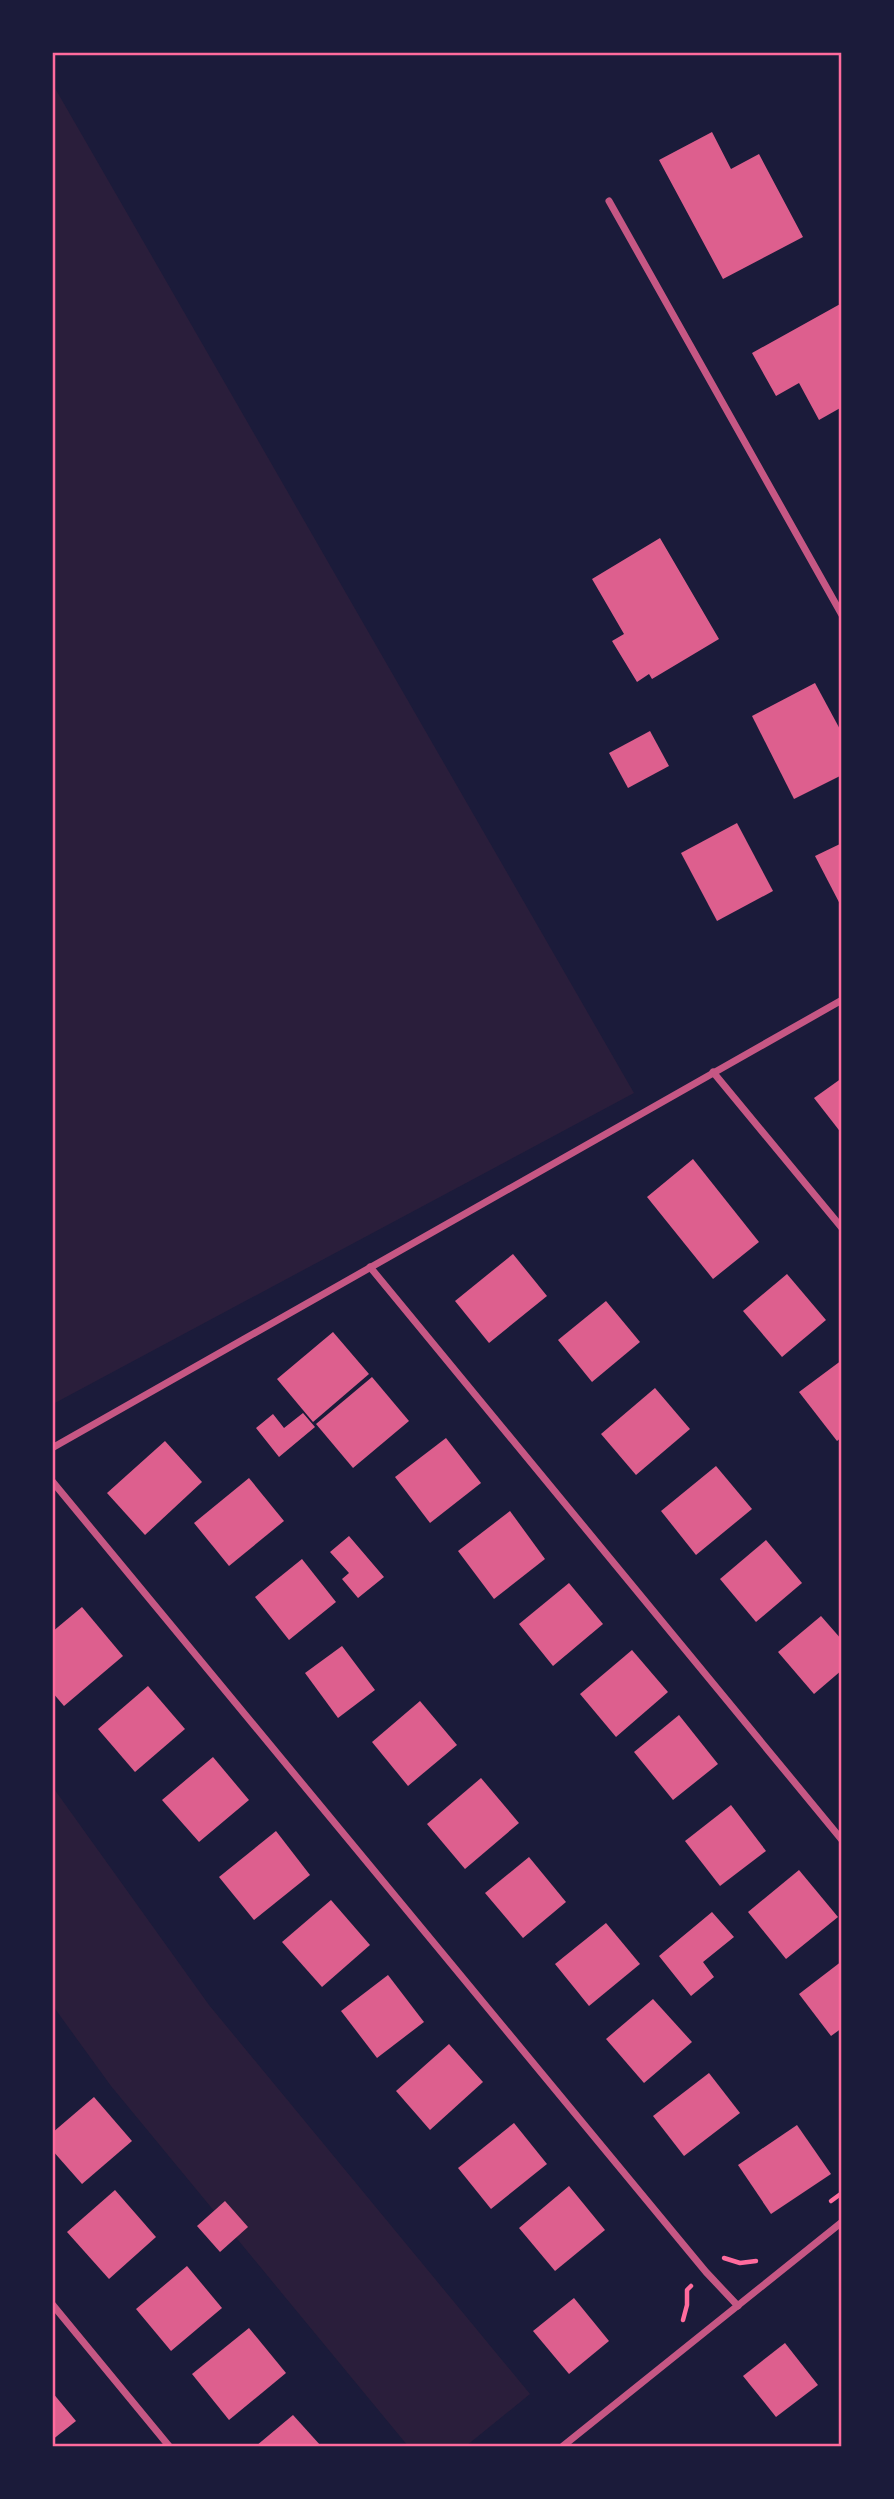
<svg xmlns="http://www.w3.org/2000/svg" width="894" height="2499" viewBox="0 0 894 2499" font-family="'Source Serif 4',serif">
	<rect width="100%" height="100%" fill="#1b1b3a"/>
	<g fill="#2a1e3b">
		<polygon points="52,83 634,1093 53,1404 52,1404"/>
		<polygon points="52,1786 209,2005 530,2394 466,2446 408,2446 111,2086 53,2006"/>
	</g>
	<g fill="#dd5f8e">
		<polygon points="712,132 731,169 759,154 803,237 723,279 659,160"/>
		<polygon points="842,303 842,407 819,420 799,383 776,396 752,353"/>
		<polygon points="660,538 719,639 652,679 649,674 637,682 612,641 624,634 592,579"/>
		<polygon points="815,683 842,733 842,775 794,799 752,716"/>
		<polygon points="650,731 669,766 628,788 609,753"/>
		<polygon points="737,823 773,891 717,921 681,853"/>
		<polygon points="842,843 842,908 815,856"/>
		<polygon points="842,1078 842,1134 814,1098"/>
		<polygon points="693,1159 759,1242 713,1279 647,1197"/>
		<polygon points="513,1254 547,1296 489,1343 455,1301"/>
		<polygon points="787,1274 826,1320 782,1357 743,1311"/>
		<polygon points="606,1301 640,1342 592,1382 558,1340"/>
		<polygon points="333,1332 369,1374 313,1422 277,1379"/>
		<polygon points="842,1360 842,1437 837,1441 799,1392"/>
		<polygon points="372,1377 409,1421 353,1468 316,1424"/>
		<polygon points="655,1388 690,1429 636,1475 601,1434"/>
		<polygon points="303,1413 315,1427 279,1457 256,1428 273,1414 284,1428"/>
		<polygon points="446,1438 481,1483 430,1523 395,1477"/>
		<polygon points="165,1441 202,1482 145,1535 107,1493"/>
		<polygon points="716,1466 752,1509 696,1555 661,1511"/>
		<polygon points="249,1478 284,1521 229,1566 194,1523"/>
		<polygon points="510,1511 545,1559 494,1599 458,1551"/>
		<polygon points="349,1536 384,1577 358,1598 342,1579 349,1573 330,1552"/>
		<polygon points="766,1540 802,1583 756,1622 720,1579"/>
		<polygon points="302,1559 336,1602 289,1640 255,1597"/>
		<polygon points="569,1583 603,1624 553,1666 519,1624"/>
		<polygon points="82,1607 123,1656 64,1706 52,1692 52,1632"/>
		<polygon points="821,1616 842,1640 842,1670 814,1694 778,1652"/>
		<polygon points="342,1646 375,1690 338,1718 305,1673"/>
		<polygon points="632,1650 668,1692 616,1737 580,1694"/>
		<polygon points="148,1686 185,1729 135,1772 98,1729"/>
		<polygon points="420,1701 457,1745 408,1786 372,1742"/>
		<polygon points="679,1715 718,1764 673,1800 634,1752"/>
		<polygon points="213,1757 249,1800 199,1842 162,1800"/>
		<polygon points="481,1778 519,1823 465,1869 427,1824"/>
		<polygon points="731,1805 766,1851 720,1886 685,1841"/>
		<polygon points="276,1831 310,1875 254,1920 219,1877"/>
		<polygon points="529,1857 566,1902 523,1938 485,1893"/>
		<polygon points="799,1870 838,1917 786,1959 748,1912"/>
		<polygon points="331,1900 370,1945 322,1987 282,1942"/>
		<polygon points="712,1912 734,1937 703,1962 714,1977 691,1996 659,1956"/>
		<polygon points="606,1923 640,1964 589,2006 555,1964"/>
		<polygon points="842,1961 842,2028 831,2036 799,1994"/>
		<polygon points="388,1975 424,2022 377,2058 341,2011"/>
		<polygon points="653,1999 692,2042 644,2083 606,2039"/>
		<polygon points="449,2044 483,2082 430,2130 396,2091"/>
		<polygon points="709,2073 740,2113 684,2156 653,2116"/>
		<polygon points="94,2097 132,2141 82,2184 52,2150 52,2133"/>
		<polygon points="514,2123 547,2164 491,2209 458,2168"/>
		<polygon points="797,2125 831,2174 771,2214 738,2165"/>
		<polygon points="569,2186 605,2230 555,2271 519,2228"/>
		<polygon points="115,2190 156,2237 109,2279 67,2232"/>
		<polygon points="225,2201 248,2227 220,2252 197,2226"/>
		<polygon points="187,2266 222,2308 171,2351 136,2309"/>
		<polygon points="574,2298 609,2341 569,2374 533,2331"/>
		<polygon points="249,2328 286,2373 229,2420 192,2374"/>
		<polygon points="785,2343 818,2385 776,2417 743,2376"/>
		<polygon points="52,2392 76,2421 52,2440"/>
		<polygon points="293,2415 321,2446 256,2446"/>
	</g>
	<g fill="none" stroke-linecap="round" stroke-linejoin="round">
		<g stroke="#ff6b9d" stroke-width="4.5">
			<polyline points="831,2201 842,2193"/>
			<polyline points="724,2258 740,2263 756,2261"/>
			<polyline points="683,2320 687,2305 687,2290 691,2286"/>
		</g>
		<g stroke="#c65784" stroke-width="7">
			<polyline points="609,201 842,615"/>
			<polyline points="713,1072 842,1228"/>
			<polyline points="370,1267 842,1840"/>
			<polyline points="52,1448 842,1000"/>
			<polyline points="52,1481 706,2272 738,2306"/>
			<polyline points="52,2304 169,2446"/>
			<polyline points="563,2446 842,2222"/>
		</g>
	</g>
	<rect width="894" height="2499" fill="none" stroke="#1b1b3a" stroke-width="108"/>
	<rect x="54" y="54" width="786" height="2391" fill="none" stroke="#ff6b9d" stroke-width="2.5"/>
</svg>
